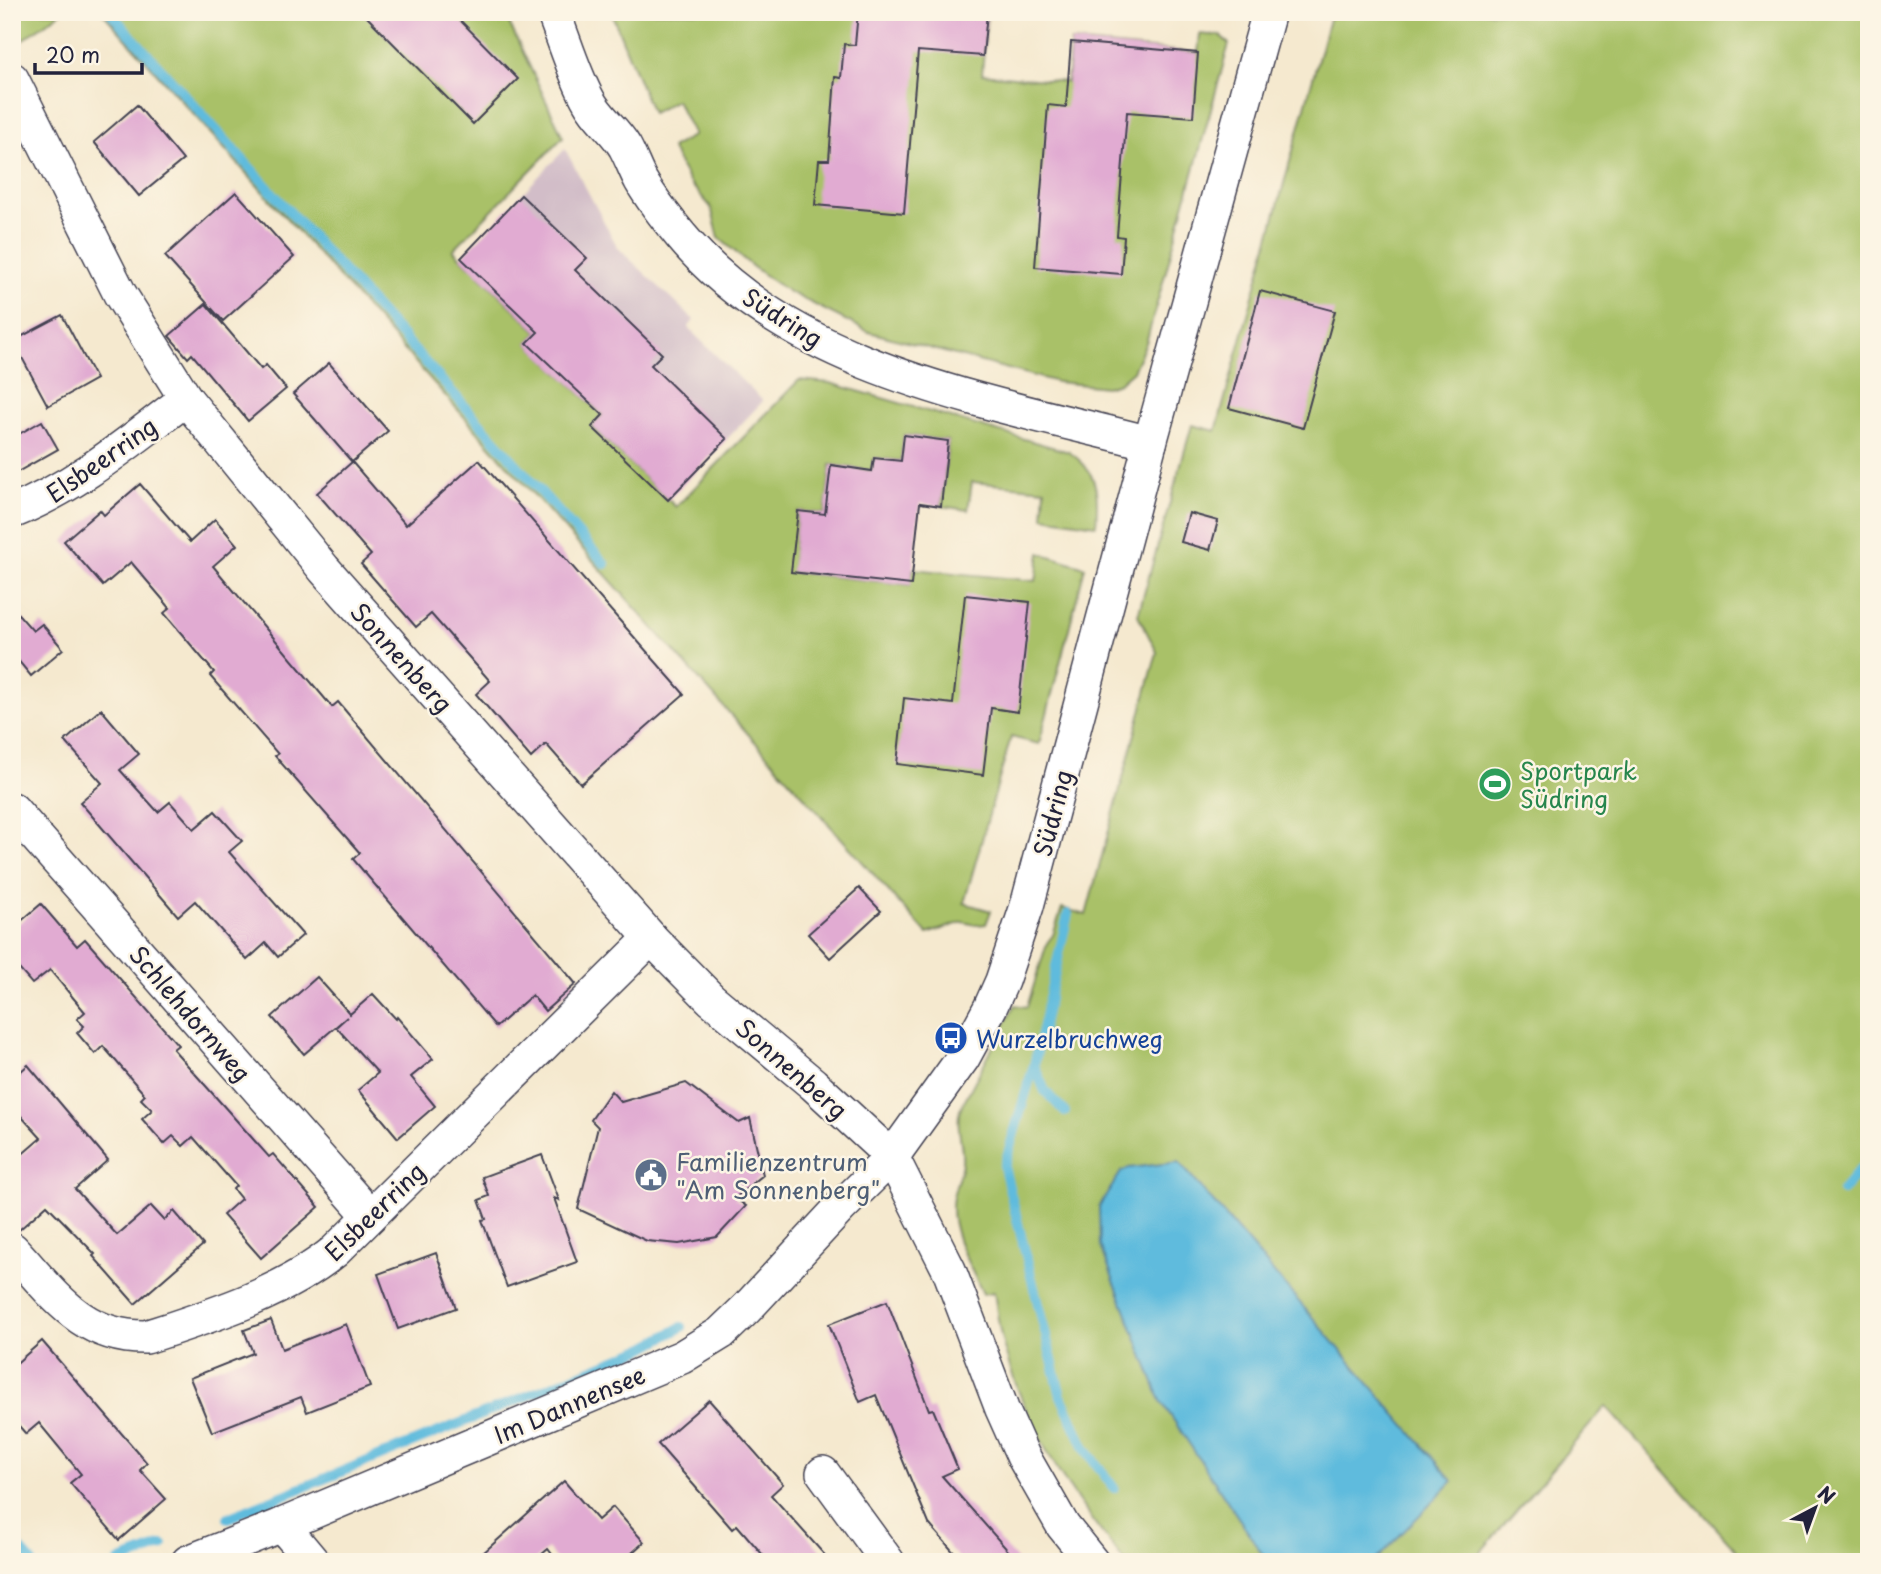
<svg xmlns="http://www.w3.org/2000/svg" width="1881" height="1574" viewBox="0 0 1881 1574" font-family="'Playpen Sans',sans-serif">
	<rect width="100%" height="100%" fill="#fcf5e5"/>
	<filter id="ink" filterUnits="userSpaceOnUse"><feTurbulence type="fractalNoise" baseFrequency=".0143" numOctaves="2"/><feDisplacementMap in="SourceGraphic" scale="14" xChannelSelector="R" yChannelSelector="G"/><feConvolveMatrix kernelMatrix="1 2 1 2 8 2 1 2 1" color-interpolation-filters="sRGB"/></filter>
	<filter id="wash" filterUnits="userSpaceOnUse"><feTurbulence type="fractalNoise" baseFrequency=".00686" numOctaves="4" result="noise"/><feDisplacementMap in="SourceGraphic" scale="28" xChannelSelector="R" yChannelSelector="G"/><feGaussianBlur stdDeviation="1.57" result="paint"/><feColorMatrix in="noise" values="0 0 0 0 0 0 0 0 0 0 0 0 0 0 0 0 0 1.4 0 .05"/><feComposite in="paint" operator="in"/></filter>
	<g filter="url(#wash)">
		<rect width="100%" height="100%" fill="#f5e9cf"/>
		<polygon fill="#d2bdc8" points="565,149 618,248 694,320 688,328 763,401 706,461 630,387 576,292 499,218"/>
		<g fill="#a9c167" stroke="#667251" stroke-width="2">
			<polygon points="12,12 62,12 17,44 12,35"/>
			<path d="M102,12H504L563,137L453,250L538,332L528,343L603,415L592,427L676,507L799,380L830,383L1069,452C1098,472 1099,492 1096,525L1043,517L1045,489L972,482L968,510L941,506L948,441L904,435L901,461L874,458L872,471L831,465L825,514L798,511L792,572L910,585L913,569L1036,581L1040,553L1085,567L1039,744L1011,737L964,903L991,911L986,924L976,925L963,922L927,934Z"/>
			<polygon points="611,12 987,12 982,74 1067,82 1071,42 1198,53 1200,34 1221,36 1229,44 1146,343 1133,371 1119,383 1106,387 1057,382 869,332 789,292 753,267 719,238 711,207 689,182 671,148 694,135 676,100 652,113"/>
			<path d="M1331,12H1869V1562H1747L1606,1406L1472,1562H1125C1070,1494 1026,1430 1003,1344C998,1327 997,1309 994,1292L983,1294C971,1267 951,1236 952,1206C952,1191 960,1178 962,1163C964,1144 955,1128 960,1109L1015,1005L1027,1007L1047,943L1053,935L1062,908L1086,915L1157,652L1138,615L1192,425L1216,431Z"/>
		</g>
		<polygon fill="#5ebbdd" stroke="#406e8c" stroke-width="2" points="1179,1162 1453,1481 1374,1562 1267,1561 1161,1401 1100,1245 1099,1207 1121,1172 1129,1168"/>
		<g fill="none" stroke-linecap="round" stroke-linejoin="round">
			<g stroke="#5ebbdd" stroke-width="10">
				<polyline points="110,12 471,413 605,564"/>
				<polyline points="1034,1065 1004,1167 1061,1396 1086,1450 1114,1488"/>
				<polyline points="1065,1112 1045,1091 1034,1065 1068,914"/>
				<polyline points="1842,1191 1869,1159"/>
				<polyline points="228,1518 640,1350 682,1327"/>
				<polyline points="12,1540 32,1562"/>
				<polyline points="119,1562 163,1545"/>
			</g>
		</g>
		<g id="blocks">
			<g fill="#e1abd2">
				<polygon points="362,12 452,12 518,79 473,124"/>
				<polygon points="858,12 987,12 983,56 918,51 904,213 815,205 819,160 829,160 835,77 841,78 844,44 855,45"/>
				<polygon points="1071,42 1198,53 1193,117 1127,112 1117,236 1124,237 1121,274 1035,267 1048,105 1066,107"/>
				<polygon points="137,105 183,160 139,196 94,142"/>
				<polygon points="236,192 294,257 223,321 165,256"/>
				<polygon points="521,195 587,258 575,270 662,354 651,365 727,439 668,500 592,427 603,415 527,343 538,332 461,258"/>
				<polygon points="1260,291 1335,311 1303,428 1229,408"/>
				<polygon points="206,304 261,369 266,365 286,389 248,421 192,354 188,358 169,336"/>
				<polygon points="62,315 96,379 48,406 13,341"/>
				<polygon points="329,363 388,431 352,462 293,394"/>
				<polygon points="42,421 58,449 12,475 12,438"/>
				<polygon points="904,435 948,441 941,506 920,503 911,585 791,572 798,511 825,514 831,465 872,471 874,458 901,461"/>
				<polygon points="479,460 684,694 581,784 546,744 531,758 476,694 490,681 431,614 416,627 361,564 371,555 317,493 352,462 406,525"/>
				<polygon points="140,484 190,542 215,519 237,545 213,566 332,707 338,702 576,984 545,1011 532,995 496,1027 353,859 360,853 275,756 278,754 210,676 214,672 164,613 170,608 131,562 103,586 64,541 100,510 104,515"/>
				<polygon points="1189,513 1218,521 1210,550 1181,542"/>
				<polygon points="965,595 1030,602 1018,712 991,708 983,775 897,764 904,698 953,704"/>
				<polygon points="12,607 33,631 42,624 63,649 31,676 12,653"/>
				<polygon points="101,709 139,754 120,770 158,812 170,802 194,829 215,811 242,841 229,852 303,935 278,957 266,943 247,960 195,901 178,916 80,802 102,783 65,741"/>
				<polygon points="859,888 881,911 830,958 808,934"/>
				<polygon points="41,904 77,946 85,939 178,1045 173,1049 269,1157 273,1154 319,1207 261,1258 223,1215 241,1199 233,1189 236,1186 193,1137 183,1146 173,1136 164,1144 142,1119 152,1110 141,1099 145,1095 103,1046 95,1054 77,1033 84,1026 77,1019 85,1012 50,970 32,984 12,961 12,929"/>
				<polygon points="317,977 350,1014 373,994 396,1019 397,1017 433,1059 411,1077 435,1106 398,1138 358,1090 378,1073 336,1027 347,1017 304,1054 272,1017"/>
				<polygon points="28,1065 108,1160 75,1189 117,1235 151,1206 164,1220 174,1211 203,1245 135,1304 93,1256 95,1254 47,1205 18,1231 12,1230 12,1163 41,1138 12,1106 12,1079"/>
				<polygon points="686,1083 739,1123 750,1118 763,1175 735,1198 746,1206 717,1237 679,1244 647,1241 578,1209 598,1127 591,1120 611,1091 621,1102"/>
				<polygon points="542,1155 559,1200 554,1198 577,1262 507,1287 482,1220 486,1219 479,1200 489,1196 482,1177"/>
				<polygon points="436,1253 456,1308 398,1329 378,1274"/>
				<polygon points="887,1301 929,1410 933,1409 958,1469 942,1476 1018,1562 962,1562 929,1524 876,1395 860,1402 829,1324"/>
				<polygon points="271,1320 282,1349 346,1324 370,1387 307,1412 301,1397 212,1432 190,1378 253,1353 244,1330"/>
				<polygon points="42,1341 147,1463 140,1470 166,1499 119,1540 70,1483 81,1474 39,1423 26,1434 12,1418 12,1367"/>
				<polygon points="709,1400 783,1484 771,1495 831,1562 769,1562 737,1525 732,1529 658,1444"/>
				<polygon points="564,1481 598,1520 613,1507 644,1542 622,1562 558,1562 548,1549 533,1562 473,1562"/>
			</g>
		</g>
	</g>
	<g filter="url(#ink)">
		<use href="#blocks" fill-opacity="0" stroke="#424051" stroke-width="2"/>
		<g fill="none" stroke-linecap="round" stroke-linejoin="round">
			<defs>
				<g id="minor">
					<path d="M553,12C564,39 575,77 589,101C598,118 615,130 625,147C631,158 635,170 641,181C652,200 667,219 681,236C792,370 991,402 1150,443"/>
					<polyline points="12,79 120,294 186,399 324,569 651,938 711,999 813,1084 892,1157 949,1270 1002,1409 1023,1456 1063,1526 1092,1562"/>
					<path d="M12,512C77,486 130,441 186,399"/>
					<polyline points="12,809 370,1216"/>
					<path d="M12,1249C53,1292 80,1338 146,1337C210,1316 282,1294 335,1251L651,938"/>
					<polyline points="823,1473 888,1562"/>
					<polyline points="282,1525 313,1562"/>
					<polyline points="188,1562 282,1525 682,1357 721,1333 747,1308 840,1208 892,1157 963,1058 990,1008 1002,981 1027,906 1150,443 1269,12"/>
				</g>
			</defs>
			<use href="#minor" stroke="#424051" stroke-width="36"/>
			<use href="#minor" stroke="#fff" stroke-width="33"/>
		</g>
	</g>
	<defs>
		<symbol id="stadium-disc" viewBox="-11 -11 22 22"><circle r="9.5" fill="#2e9e5b" stroke="#fcf5e5"/><path d="M0-5a6.5 5 0 1 0 0 10a6.5 5 0 1 0 0-10ZM-3.5-1.8h7v3.6h-7Z" fill="#fff"/></symbol>
		<symbol id="bus-disc" viewBox="-11 -11 22 22"><circle r="9.5" fill="#1a4fb4" stroke="#fcf5e5"/><path d="M-5-6H5V4H4V6H2V4H-2V6H-4V4H-5ZM-3.5-4V0h7V-4ZM-3.5 1.2v1.5H-2V1.2ZM2 1.2v1.5H3.5V1.2Z" fill="#fff"/></symbol>
		<symbol id="civic-disc" viewBox="-11 -11 22 22"><circle r="9.5" fill="#5c6f8a" stroke="#fcf5e5"/><path d="M-.6-6.5H3V-4.5H.6V-3L4-1V1h2V6H-6V1h2V-1L-.6-3ZM-1.2 2.5V6h2.4V2.5Z" fill="#fff"/></symbol>
	</defs>
	<g fill-rule="evenodd">
		<use href="#stadium-disc" x="1476" y="765" width="38" height="38"/>
		<use href="#bus-disc" x="932" y="1019" width="38" height="38"/>
		<use href="#civic-disc" x="632" y="1156" width="38" height="38"/>
	</g>
	<g text-anchor="middle" dominant-baseline="central" stroke-width="5" stroke-linejoin="round" paint-order="stroke">
		<g font-size="24" fill="#22223b" stroke="#fcf5e5">
			<text transform="translate(783 317) rotate(32)">Südring</text>
			<text transform="translate(101 459) rotate(-35)">Elsbeerring</text>
			<text transform="translate(402 657) rotate(48)">Sonnenberg</text>
			<text transform="translate(1052 813) rotate(-75)">Südring</text>
			<text transform="translate(191 1013) rotate(49)">Schlehdornweg</text>
			<text transform="translate(792 1068) rotate(41)">Sonnenberg</text>
			<text transform="translate(374 1211) rotate(-44)">Elsbeerring</text>
			<text transform="translate(569 1404) rotate(-23)">Im Dannensee</text>
		</g>
		<g font-size="24" fill="#27864d" stroke="#fcf5e5" text-anchor="start">
			<text x="1520" y="770">Sportpark<tspan x="1520" dy="28">Südring</tspan></text>
		</g>
		<g font-size="24" fill="#164399" stroke="#fcf5e5" text-anchor="start">
			<text x="976" y="1038">Wurzelbruchweg</text>
		</g>
		<g font-size="24" fill="#4e5e75" stroke="#fcf5e5" text-anchor="start">
			<text x="676" y="1161">Familienzentrum<tspan x="676" dy="28">"Am Sonnenberg"</tspan></text>
		</g>
	</g>
	<rect width="1881" height="1574" fill="none" stroke="#fcf5e5" stroke-width="42"/>
	<g transform="translate(1815 1508) rotate(41)" stroke="#fcf5e5" stroke-width="5" paint-order="stroke">
	<path d="M0-5L12 26L0 18L-12 26Z" fill="#22223b"/>
	<text y="-10" font-size="19" font-weight="bold" text-anchor="middle" fill="#22223b">N</text>
	</g>
	<path d="M35 63v10h107v-10" fill="none" stroke="#22223b" stroke-width="3.5"/>
	<text x="46" y="63" font-size="21" fill="#22223b" stroke="#fcf5e5" stroke-width="5" paint-order="stroke">20 m</text>
</svg>
